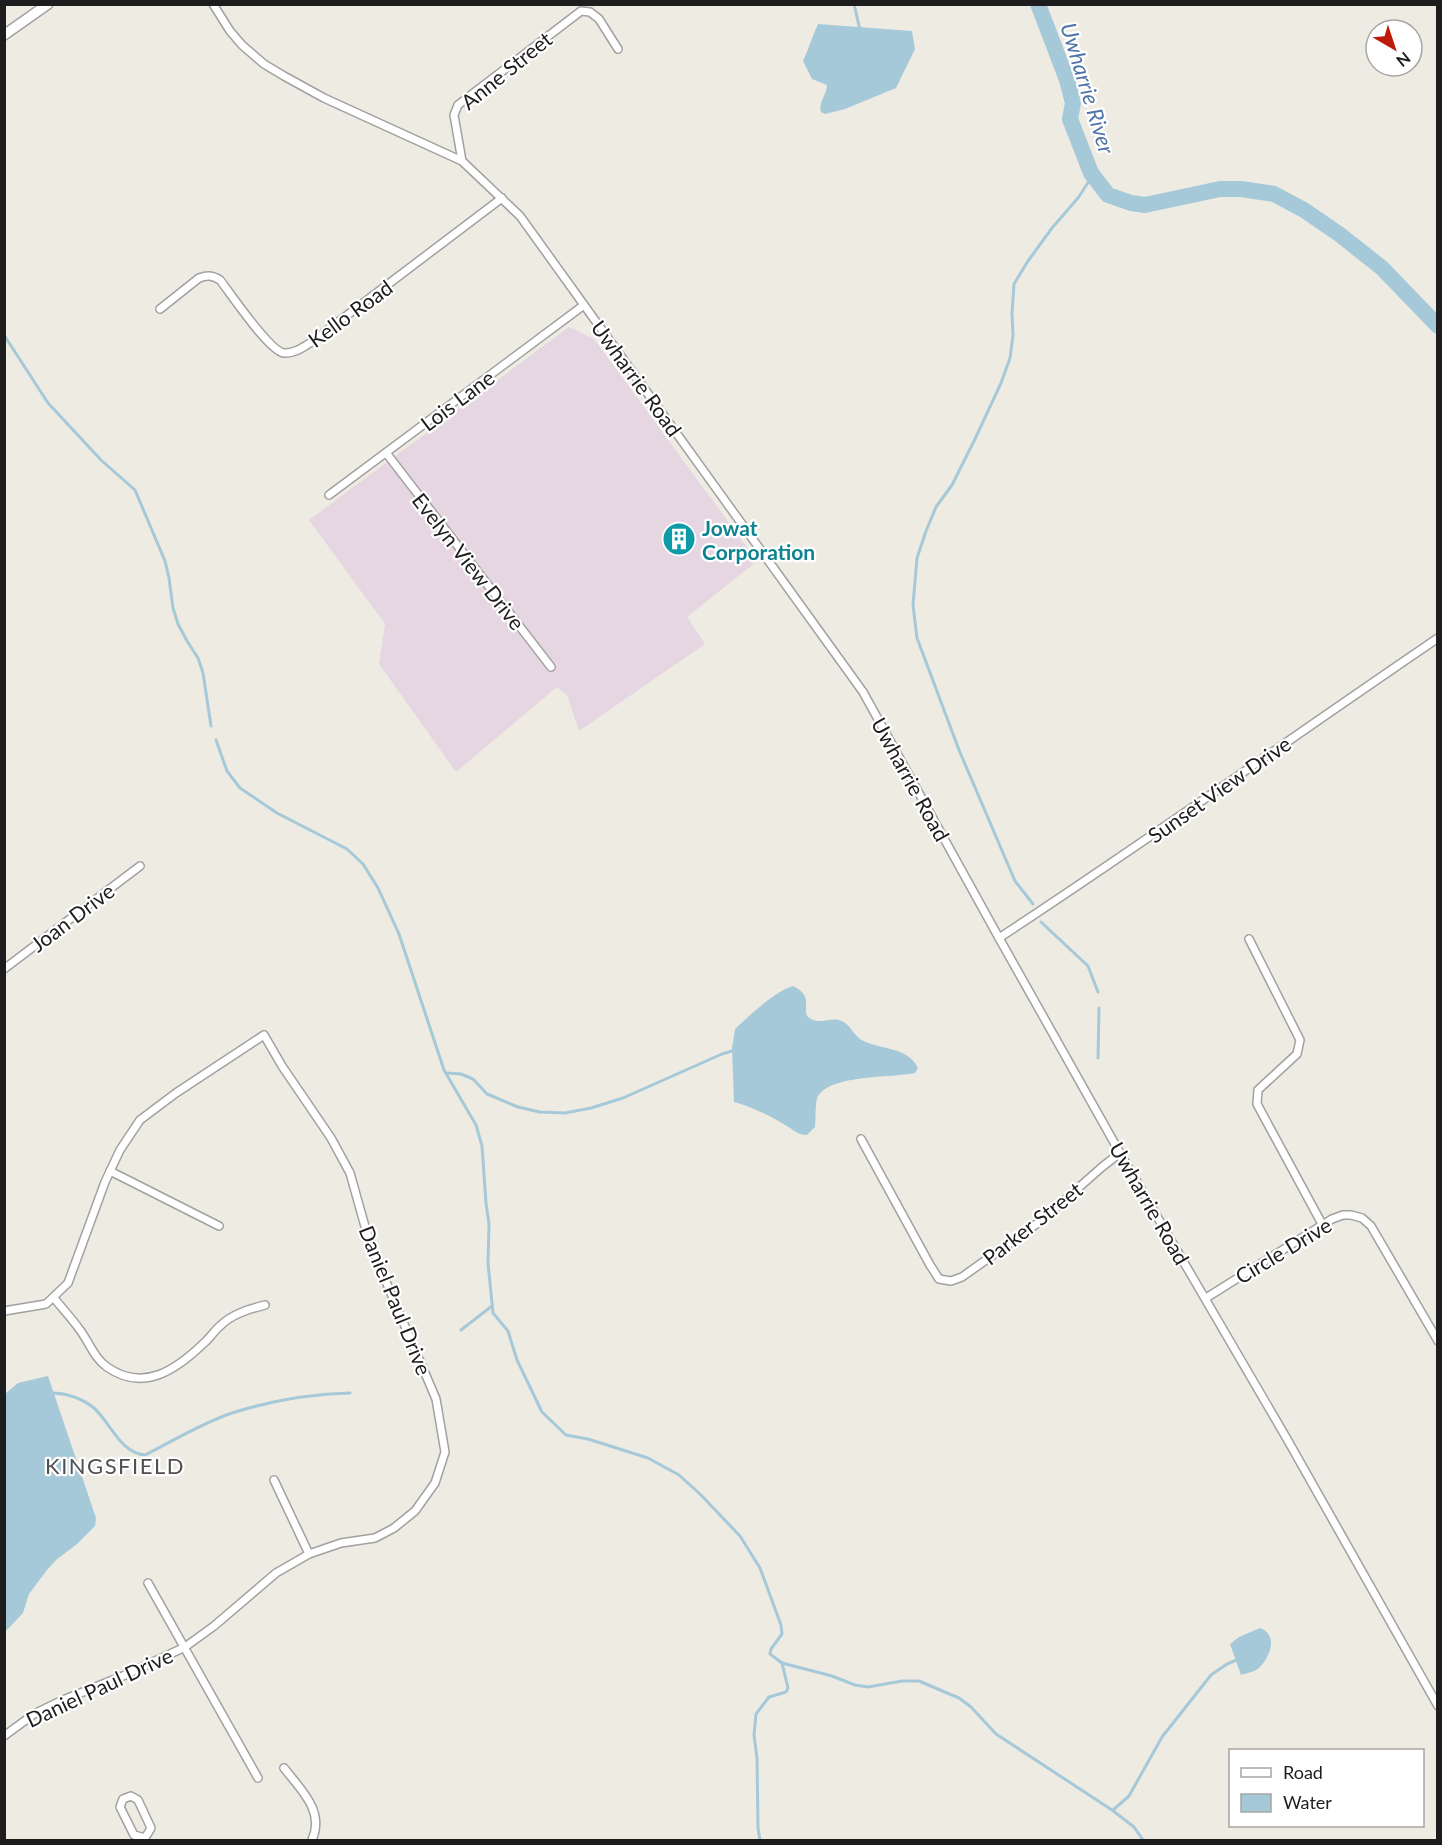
<svg xmlns="http://www.w3.org/2000/svg" width="1442" height="1845" viewBox="0 0 1442 1845" font-family="Lato,sans-serif">
	<rect width="100%" height="100%" fill="#eeebe3"/>
	<polygon fill="#e6d6e2" points="569,327 594,339 757,561 687,617 705,644 579,731 567,695 557,687 456,772 379,664 385,624 309,520"/>
	<g fill="#a6c9d9">
		<path d="M818,24L912,31L915,49L896,88L845,109L825,114L821,112C818,103 827,94 827,85L812,79L803,61C809,49 812,36 818,24Z"/>
		<path d="M793,986C817,997 798,1013 811,1019C820,1024 830,1018 839,1020C850,1023 852,1033 860,1039C878,1050 908,1046 918,1068L915,1073C894,1078 825,1074 817,1099C815,1105 816,1119 815,1127L807,1135C797,1135 793,1129 785,1125C768,1115 752,1107 734,1102L732,1048L735,1029C749,1016 775,991 793,986Z"/>
		<polygon points="48,1376 96,1518 95,1526 77,1544 56,1560 47,1570 29,1594 23,1613 5,1632 5,1394 18,1383"/>
		<path d="M1260,1628C1279,1635 1270,1657 1259,1668C1254,1672 1247,1673 1241,1675L1230,1644L1239,1637Z"/>
	</g>
	<g fill="none" stroke-linecap="round" stroke-linejoin="round">
		<g stroke="#a6c9d9" stroke-width="3">
			<polyline points="854,4 860,30"/>
			<polyline points="4,335 48,403 101,460 135,490 165,561 169,578 173,608 178,624 187,641 198,658 203,673 211,726"/>
			<polyline points="216,740 227,771 240,788 277,813 347,849 363,864 378,888 399,934 444,1070 476,1125 482,1146 486,1203 489,1224 488,1263 493,1313 508,1331 517,1360 542,1412 566,1435 588,1439 648,1458 679,1475 700,1494 740,1536 760,1568 781,1625 782,1634 771,1649 770,1654 782,1663 832,1676 855,1685 868,1687 902,1681 919,1681 959,1698 971,1707 996,1734 1112,1810 1134,1827 1143,1840"/>
			<polyline points="1033,904 1015,881 959,750 917,638 913,605 917,558 926,531 936,507 952,485 975,439 1001,383 1010,358 1013,335 1012,313 1014,284 1028,261 1052,228 1078,198 1093,175"/>
			<polyline points="1041,922 1088,966 1098,992"/>
			<polyline points="1098,1058 1099,1008"/>
			<polyline points="446,1073 461,1074 473,1079 487,1094 518,1107 540,1112 565,1113 591,1108 623,1098 722,1054 732,1051 736,1052"/>
			<polyline points="461,1330 492,1306"/>
			<path d="M52,1394L54,1393C68,1394 82,1398 94,1408C110,1422 120,1453 145,1455C173,1441 202,1423 232,1413C270,1401 311,1394 350,1393"/>
			<polyline points="1113,1810 1129,1796 1162,1737 1211,1675 1227,1664 1239,1659"/>
			<polyline points="760,1840 758,1828 757,1758 754,1735 756,1714 769,1697 786,1692 788,1688 782,1663"/>
		</g>
		<polyline stroke="#a6c9d9" stroke-width="16" points="1038,4 1067,80 1073,103 1070,119 1091,173 1108,195 1131,203 1145,205 1220,189 1241,189 1274,194 1304,210 1339,234 1382,268 1438,326"/>
		<defs>
			<g id="minor">
				<polyline points="213,4 230,31 242,45 264,64 284,76 324,98 462,161 520,216 584,305 863,692 999,938 1120,1153 1287,1439 1438,1706"/>
				<polyline points="462,161 454,115 458,105 581,11 590,12 599,19 618,49"/>
				<path d="M160,309L199,278C207,275 212,275 220,280C231,294 269,351 284,353C295,354 305,346 313,341L502,198"/>
				<polyline points="387,454 551,667"/>
				<polyline points="329,495 584,305"/>
				<path d="M999,938C1147,841 1291,738 1438,638"/>
				<polyline points="1249,939 1300,1040 1297,1054 1258,1090 1257,1104 1322,1224"/>
				<polyline points="4,969 140,866"/>
				<polyline points="861,1139 930,1265 939,1279 951,1281 962,1277 1042,1220 1102,1167 1120,1153"/>
				<polyline points="110,1171 219,1226"/>
				<path d="M54,1298C62,1308 72,1319 80,1330C89,1342 94,1358 107,1367C144,1393 177,1369 204,1343C210,1338 214,1331 220,1326C232,1314 249,1309 265,1305"/>
				<polyline points="1206,1298 1332,1219 1343,1215 1351,1215 1362,1218 1371,1226 1438,1341"/>
				<polyline points="4,1311 46,1304 68,1283 105,1182 120,1150 140,1120 176,1093 264,1035 282,1066 331,1138 350,1173 366,1230 387,1284 436,1399 445,1452 435,1483 415,1511 394,1528 375,1538 341,1543 309,1554 276,1573 214,1626 185,1647 123,1676 63,1700 34,1714 4,1736"/>
				<polyline points="274,1480 309,1554"/>
				<polyline points="148,1583 258,1778"/>
				<path d="M284,1768C301,1790 325,1811 312,1840"/>
				<polygon points="131,1796 138,1800 151,1828 145,1838 134,1835 120,1807 123,1799"/>
			</g>
			<polyline id="tertiary" points="4,35 48,4"/>
		</defs>
		<use href="#minor" stroke="#a1a1a1" stroke-width="10"/>
		<use href="#tertiary" stroke="#a1a1a1" stroke-width="12"/>
		<use href="#minor" stroke="#fff" stroke-width="7"/>
		<use href="#tertiary" stroke="#fff" stroke-width="9"/>
	</g>
	<defs>
		<symbol id="building-disc" viewBox="-11 -11 22 22"><circle r="9.5" fill="#0f9aa8" stroke="#fff"/><path d="M-4-6H4V6H1V3H-1V6H-4ZM-2.5-4.3h1.7v1.8h-1.7ZM.8-4.3h1.7v1.8H.8ZM-2.5-1h1.7V.8h-1.7ZM.8-1h1.7V.8H.8Z" fill="#fff"/></symbol>
	</defs>
	<g fill-rule="evenodd">
		<use href="#building-disc" x="660" y="520" width="38" height="38"/>
	</g>
	<g text-anchor="middle" dominant-baseline="central" stroke-width="4.5" stroke-linejoin="round" paint-order="stroke">
		<g font-size="21" fill="#1d1d1d" stroke="#fff">
			<text transform="translate(506 70) rotate(-39)">Anne Street</text>
			<text transform="translate(350 313) rotate(-36)">Kello Road</text>
			<text transform="translate(637 378) rotate(54)">Uwharrie Road</text>
			<text transform="translate(457 400) rotate(-37)">Lois Lane</text>
			<text transform="translate(469 561) rotate(52)">Evelyn View Drive</text>
			<text transform="translate(911 779) rotate(61)">Uwharrie Road</text>
			<text transform="translate(1219 789) rotate(-35)">Sunset View Drive</text>
			<text transform="translate(72 917) rotate(-37)">Joan Drive</text>
			<text transform="translate(1150 1203) rotate(60)">Uwharrie Road</text>
			<text transform="translate(1032 1223) rotate(-38)">Parker Street</text>
			<text transform="translate(1283 1250) rotate(-31)">Circle Drive</text>
			<text transform="translate(396 1300) rotate(68)">Daniel Paul Drive</text>
			<text transform="translate(99 1687) rotate(-25)">Daniel Paul Drive</text>
		</g>
		<g font-size="21" font-weight="bold" fill="#0d838f" stroke="#fff" text-anchor="start">
			<text x="702" y="527">Jowat<tspan x="702" dy="24">Corporation</tspan></text>
		</g>
		<g font-size="22" font-style="italic" fill="#5074a6" stroke="#fff">
			<text transform="translate(1088 88) rotate(73)">Uwharrie River</text>
		</g>
		<g font-size="22" letter-spacing="1.5" fill="#505050" stroke="#fff">
			<text x="115" y="1465">KINGSFIELD</text>
		</g>
	</g>
	<rect width="1442" height="1845" fill="none" stroke="#1d1d1d" stroke-width="12"/>
	<rect x="1229" y="1749" width="195" height="78" fill="#ffffff" stroke="#a5a5a5" stroke-width="1.5"/>
	<rect x="1241" y="1768" width="30" height="9" fill="#ffffff" stroke="#a5a5a5" stroke-width="1.5"/>
	<text x="1283" y="1779" font-size="18" fill="#1d1d1d">Road</text>
	<rect x="1241" y="1794" width="30" height="18" fill="#a6c9d9" stroke="#a5a5a5" stroke-width="1.5"/>
	<text x="1283" y="1809" font-size="18" fill="#1d1d1d">Water</text>
	<g transform="translate(1394 48) rotate(141)"><circle r="28" fill="#ffffff" stroke="#a5a5a5" stroke-width="1.5"/>
	<path d="M0-4.5L10 22L0 15L-10 22Z" fill="#be1a0c"/>
	<text y="-9" font-size="16" font-weight="bold" text-anchor="middle" fill="#1d1d1d">N</text>
	</g>
</svg>
